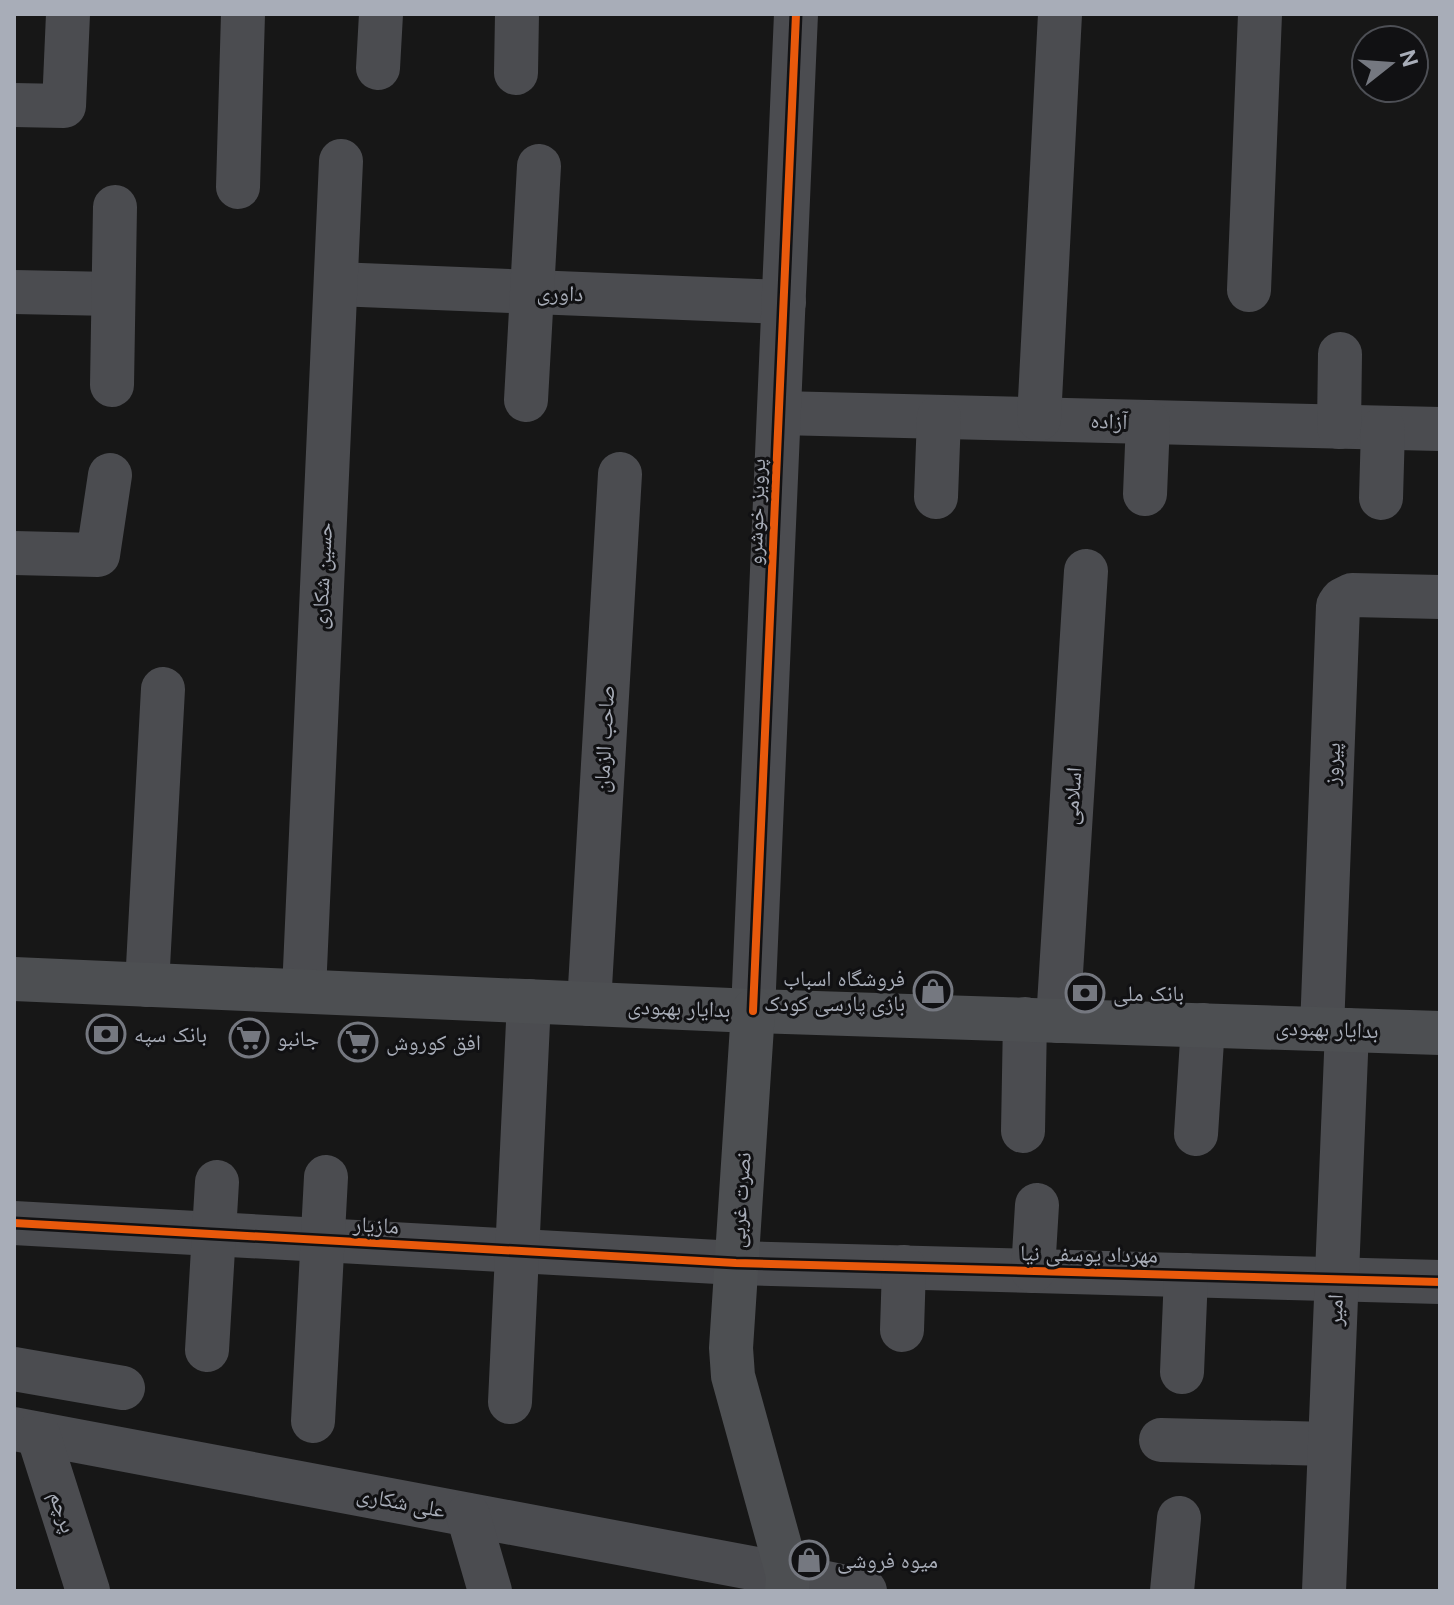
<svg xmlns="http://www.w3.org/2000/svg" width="1454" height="1605" viewBox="0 0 1454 1605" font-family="'DM Sans','Noto Naskh Arabic',sans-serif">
	<rect width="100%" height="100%" fill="#171717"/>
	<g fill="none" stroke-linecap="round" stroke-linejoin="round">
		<g stroke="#4b4c50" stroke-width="44">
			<polyline points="378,68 381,14"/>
			<polyline points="516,73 517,14"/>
			<polyline points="14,105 64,106 68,14"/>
			<polyline points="238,187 243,14"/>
			<polyline points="336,284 784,302"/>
			<polyline points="1249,290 1260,14"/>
			<polyline points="14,292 113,294"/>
			<polyline points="112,385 115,207"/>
			<polyline points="526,400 539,166"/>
			<polyline points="779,413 1440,429"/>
			<polyline points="1039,419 1060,14"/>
			<polyline points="1339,427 1340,354"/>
			<polyline points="1145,494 1148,422"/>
			<polyline points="936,497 939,417"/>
			<polyline points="1381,498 1383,428"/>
			<polyline points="14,553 98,555 110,475"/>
			<polyline points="147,985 163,689"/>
			<polyline points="304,991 341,161"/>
			<polyline points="589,1004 620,474"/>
			<polyline points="753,1011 796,14"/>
			<polyline points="1058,1021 1086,571"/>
			<polyline points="1322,1029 1338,606 1342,600 1352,595 1440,597"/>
			<polyline points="1023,1131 1025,1019"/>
			<polyline points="1196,1134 1203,1025"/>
			<polyline points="14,1223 736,1263 1440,1282"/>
			<polyline points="1033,1271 1037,1205"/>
			<polyline points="902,1330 904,1267"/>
			<polyline points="207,1350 217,1182"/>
			<polyline points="14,1369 123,1388"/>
			<polyline points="1182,1372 1186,1275"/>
			<polyline points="510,1402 529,1001"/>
			<polyline points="313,1421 326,1177"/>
			<polyline points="14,1429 788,1575 865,1591"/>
			<polyline points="38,1434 88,1591"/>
			<polyline points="1161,1440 1329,1444"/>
			<polyline points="468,1515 490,1591"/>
			<polyline points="1172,1591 1179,1518"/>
			<polyline points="1324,1591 1347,1030"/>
		</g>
		<g stroke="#4d4f52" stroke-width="44">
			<polyline points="14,979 753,1011 1440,1033"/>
			<polyline points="753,1011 731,1348 733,1376 788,1575 787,1591"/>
		</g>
		<defs>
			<g id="cycleway">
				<polyline points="753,1011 796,14"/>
				<polyline points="14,1223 736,1263 1440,1282"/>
			</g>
		</defs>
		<use href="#cycleway" stroke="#111113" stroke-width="13"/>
		<use href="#cycleway" stroke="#e8590c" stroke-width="8"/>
	</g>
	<defs>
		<symbol id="shop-ring" viewBox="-11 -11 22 22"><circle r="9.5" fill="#111113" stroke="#757880" stroke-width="1.5"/><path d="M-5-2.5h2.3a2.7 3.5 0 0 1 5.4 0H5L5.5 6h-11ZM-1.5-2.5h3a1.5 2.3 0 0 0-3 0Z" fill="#757880"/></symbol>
		<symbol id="bank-ring" viewBox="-11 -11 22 22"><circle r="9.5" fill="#111113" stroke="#757880" stroke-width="1.5"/><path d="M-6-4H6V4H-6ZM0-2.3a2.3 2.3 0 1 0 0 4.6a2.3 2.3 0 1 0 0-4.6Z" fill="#757880"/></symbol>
		<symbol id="supermarket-ring" viewBox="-11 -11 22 22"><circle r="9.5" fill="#111113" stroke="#757880" stroke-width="1.5"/><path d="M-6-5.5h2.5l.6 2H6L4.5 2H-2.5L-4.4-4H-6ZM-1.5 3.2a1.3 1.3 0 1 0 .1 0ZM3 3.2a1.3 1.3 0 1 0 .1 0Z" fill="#757880"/></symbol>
	</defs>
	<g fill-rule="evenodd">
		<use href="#shop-ring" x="911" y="969" width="44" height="44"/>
		<use href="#bank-ring" x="1063" y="971" width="44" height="44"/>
		<use href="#bank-ring" x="84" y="1012" width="44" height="44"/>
		<use href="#supermarket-ring" x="227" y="1016" width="44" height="44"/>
		<use href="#supermarket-ring" x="336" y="1020" width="44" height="44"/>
		<use href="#shop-ring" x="787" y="1538" width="44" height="44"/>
	</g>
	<g text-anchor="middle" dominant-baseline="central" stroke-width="6" stroke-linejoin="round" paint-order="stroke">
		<g font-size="22" fill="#a8adb8" stroke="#111113">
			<text transform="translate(560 293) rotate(2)">داوری</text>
			<text transform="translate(1109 421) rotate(2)">آزاده</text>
			<text transform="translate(756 512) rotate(-88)">پرویز خوشرو</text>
			<text transform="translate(322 576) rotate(-87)">حسین شکاری</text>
			<text transform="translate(604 739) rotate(-87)">صاحب الزمان</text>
			<text transform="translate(1332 764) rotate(-88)">پیروز</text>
			<text transform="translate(1072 796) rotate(-86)">اسلامی</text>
			<text transform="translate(679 1008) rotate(2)">بدایار بهبودی</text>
			<text transform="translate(1327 1029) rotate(2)">بدایار بهبودی</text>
			<text transform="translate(740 1200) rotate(-86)">نصرت غربی</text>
			<text transform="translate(376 1225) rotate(3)">مازیار</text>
			<text transform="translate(1089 1254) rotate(1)">مهرداد یوسفی نیا</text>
			<text transform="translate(1335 1310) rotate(-88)">امیر</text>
			<text transform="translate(401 1502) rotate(11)">علی شکاری</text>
			<text transform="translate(63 1512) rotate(72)">پرچم</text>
		</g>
		<g font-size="22" fill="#a8adb8" stroke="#111113" text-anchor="start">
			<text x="905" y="978" text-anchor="end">فروشگاه اسباب<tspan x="905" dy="25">بازی پارسی کودک</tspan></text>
			<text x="1113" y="993">بانک ملی</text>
			<text x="134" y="1034">بانک سپه</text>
			<text x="277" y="1038">جانبو</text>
			<text x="386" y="1042">افق کوروش</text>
			<text x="837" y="1560">میوه فروشی</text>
		</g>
	</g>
	<rect width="1454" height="1605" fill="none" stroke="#a8adb8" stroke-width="32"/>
	<g transform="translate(1390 64) rotate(73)"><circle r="38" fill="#111113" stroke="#4d4f55" stroke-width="2"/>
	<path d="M0-6L14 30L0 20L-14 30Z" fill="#757880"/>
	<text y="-12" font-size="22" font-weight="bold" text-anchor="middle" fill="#a8adb8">N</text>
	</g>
</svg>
